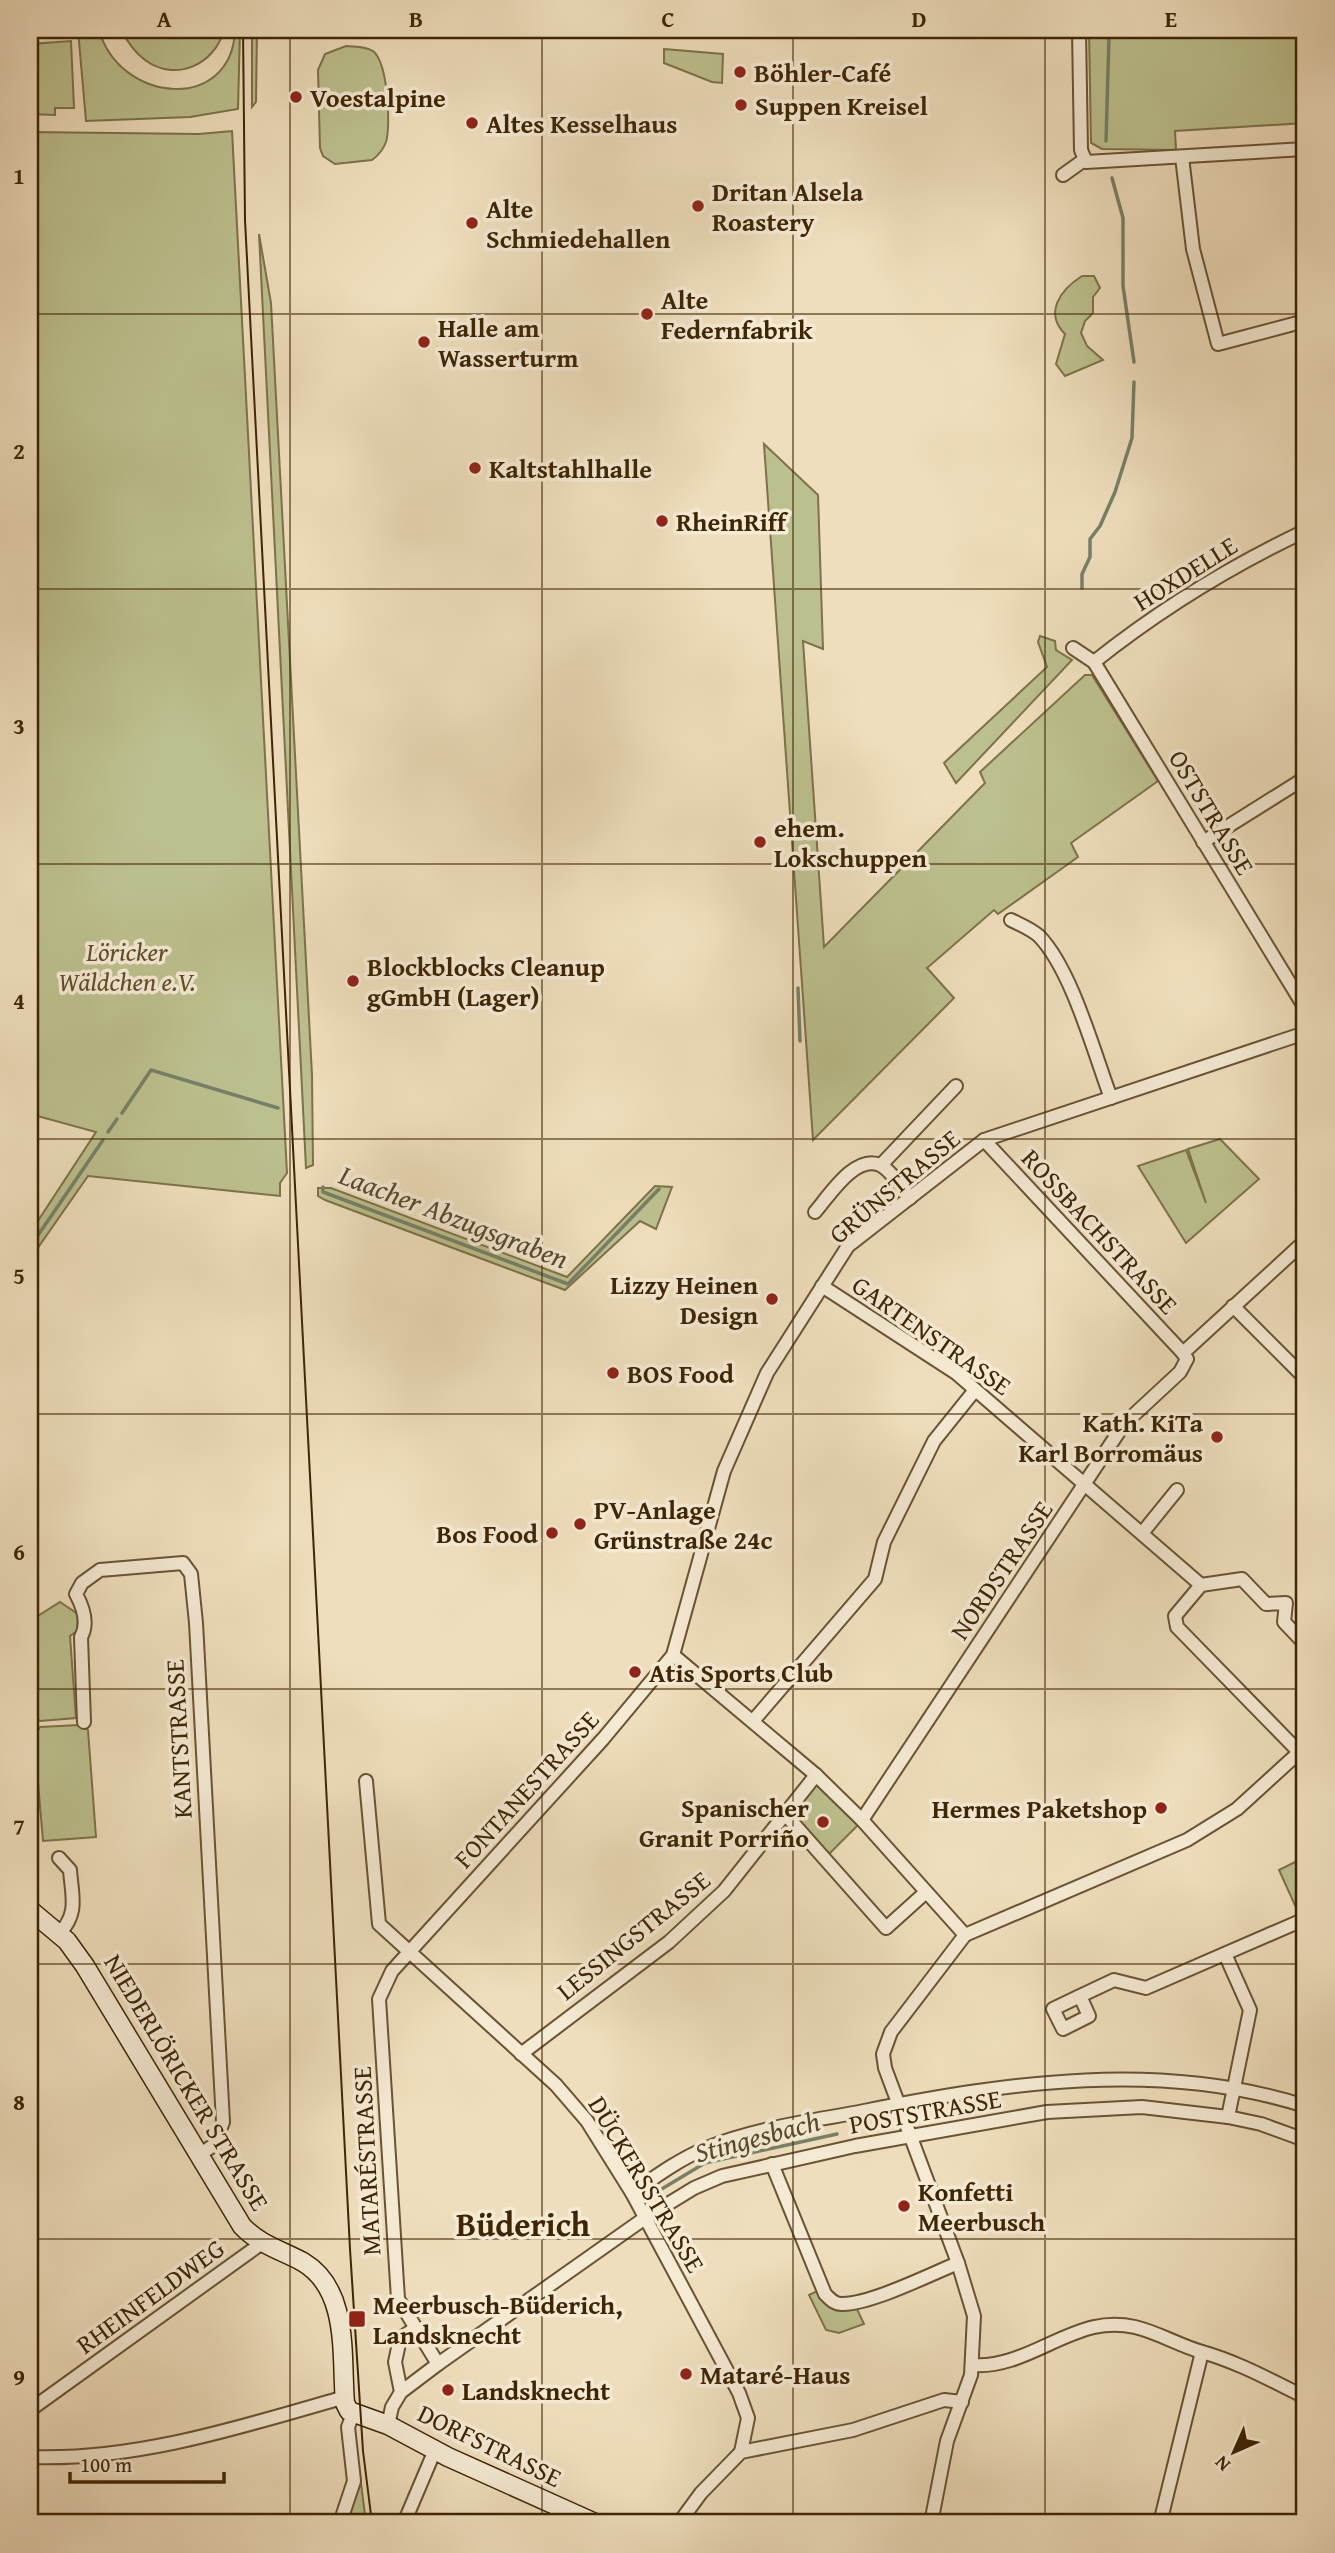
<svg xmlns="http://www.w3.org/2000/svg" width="1335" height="2553" viewBox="0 0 1335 2553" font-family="'Gentium Book Plus',serif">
	<rect width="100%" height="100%" fill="#efdebd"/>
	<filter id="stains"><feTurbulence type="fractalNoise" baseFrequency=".00286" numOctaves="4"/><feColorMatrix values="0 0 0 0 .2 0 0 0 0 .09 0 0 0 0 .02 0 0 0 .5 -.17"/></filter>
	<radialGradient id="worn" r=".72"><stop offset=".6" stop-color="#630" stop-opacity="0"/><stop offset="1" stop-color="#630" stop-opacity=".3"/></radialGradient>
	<g fill="#bcc08e" stroke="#7d7249" stroke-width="2">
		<path d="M78,30H99C120,104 232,113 235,30H240L238,109L190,117L86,121Z"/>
		<path d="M121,30H224C215,64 176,83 145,60C134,52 127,41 121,30Z"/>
		<polygon points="252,30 257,30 256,102 252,107"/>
		<polygon points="1089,30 1305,30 1305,123 1175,131 1176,150 1102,149 1091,143"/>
		<polygon points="71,41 74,108 55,108 55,115 30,114 30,44"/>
		<path d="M346,46C355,47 365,46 373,51C388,63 391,125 386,142C383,150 379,155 372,160L335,164L323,156L320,148L318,70L325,54Z"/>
		<polygon points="664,49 723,54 722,83 712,82 664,63"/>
		<polygon points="232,131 287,1173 280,1183 280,1196 88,1176 30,1259 30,1233 96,1132 30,1114 30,132 199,134"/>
		<polygon points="259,234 271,303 312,1075 313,1165 306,1168"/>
		<path d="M1082,276H1094L1100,288L1093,297V313L1085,321L1081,333L1087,346L1103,360L1065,376L1056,364L1065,334C1044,313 1060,290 1082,276Z"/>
		<polygon points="764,444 818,495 823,649 803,641 824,947 985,783 980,772 1085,675 1092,675 1158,781 1071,843 1078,857 998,914 994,910 927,968 954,998 813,1140"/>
		<polygon points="1040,636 1055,641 1056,650 1072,660 956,783 944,763 1047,667 1038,642"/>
		<polygon points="1220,1139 1259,1179 1186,1243 1138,1166 1186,1150 1206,1203 1188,1149"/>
		<polygon points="655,1186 672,1187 656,1229 640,1221 565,1290 325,1200 318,1196 318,1188 331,1188 567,1277"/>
		<polygon points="60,1602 78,1614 77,1631 70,1636 76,1718 40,1721 32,1714 30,1621"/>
		<polygon points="79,1725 88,1730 96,1837 43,1841 34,1736 40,1727"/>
		<polygon points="816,1782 859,1824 827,1856 790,1814"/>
		<polygon points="1305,1857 1305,1909 1298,1912 1279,1870"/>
		<path d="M817,2291C826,2310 837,2312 857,2309L864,2324L839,2333L826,2330L809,2295Z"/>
		<polygon points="361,2483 366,2523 347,2523 345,2522"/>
	</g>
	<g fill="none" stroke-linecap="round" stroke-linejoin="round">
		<g stroke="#768068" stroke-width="3.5">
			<polyline points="1106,141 1109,36"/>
			<polyline points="1112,178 1123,218 1123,286 1134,362"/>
			<polyline points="1082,588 1082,574 1090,557 1090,539 1100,526 1115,492 1132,438 1134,382"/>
			<polyline points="798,988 800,1041"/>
			<polyline points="122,1113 151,1070 278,1108"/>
			<polyline points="108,1132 117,1119"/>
			<polyline points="323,1187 323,1192 568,1284 659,1189"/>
			<polyline points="30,1247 103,1140"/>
			<polyline points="650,2196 705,2163 837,2134"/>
		</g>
		<defs>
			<g id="minor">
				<polyline points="1079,30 1081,150 1086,162 1305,149"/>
				<polyline points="1182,157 1193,249 1218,344 1305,321"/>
				<polyline points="1063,175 1084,160"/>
				<polyline points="1073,648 1094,662 1305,1008"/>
				<path d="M1094,662C1158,611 1231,566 1305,531"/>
				<polyline points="1203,842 1305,778"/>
				<path d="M1011,920C1021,925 1031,929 1039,936C1072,970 1094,1053 1111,1098"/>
				<polyline points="984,1140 1183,1353"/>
				<polyline points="881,1165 956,1086"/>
				<path d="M815,1212C829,1196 855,1154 880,1165C891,1170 902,1189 910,1198"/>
				<polyline points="822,1286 956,1373 1201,1585 1175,1616 1177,1627 1300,1753"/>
				<polyline points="1233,1306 1305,1378"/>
				<polyline points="1143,1532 1177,1490"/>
				<polyline points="1201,1585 1242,1579 1266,1604 1286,1603 1284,1622 1305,1644"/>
				<polyline points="673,1655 816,1775 862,1820 965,1935"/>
				<polyline points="753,1721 875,1579 884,1542 934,1441 975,1390"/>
				<path d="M84,1722L81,1637C89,1623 83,1607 76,1594L82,1583L100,1570L183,1563L191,1574L196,1623L223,2122L214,2145L199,2155"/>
				<polyline points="366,1781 379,1924 556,2085 587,2121 632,2193 739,2393 748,2418 741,2452"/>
				<polyline points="785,1814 886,1928 926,1892"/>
				<polyline points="862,1820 1124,1424 1180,1372 1187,1359 1183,1353 1305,1241"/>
				<path d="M59,1858L70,1870C72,1897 79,1913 59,1934"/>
				<polyline points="1225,1954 1250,2010 1228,2117"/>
				<polyline points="1080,1996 1053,2009 1063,2029 1089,2016 1080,1996 1114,1980 1146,1988 1305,1919"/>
				<polyline points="521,2054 669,1942 724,1891 816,1775"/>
				<path d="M772,2164L825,2294C830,2299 835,2305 843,2304C873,2303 929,2275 958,2263"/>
				<path d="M632,2193C655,2177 678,2160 704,2149C754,2128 812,2121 864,2111C1010,2082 1161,2060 1305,2106"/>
				<polyline points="438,2364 398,2299 379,1999 392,1971 603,1739 673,1655 724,1471 767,1373 848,1246 984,1140 1305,1033"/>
				<path d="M972,2365C1015,2369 1054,2336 1094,2327C1138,2317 1164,2341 1202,2352C1238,2362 1272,2381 1305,2397"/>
				<polyline points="401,2392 395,2362 400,2339 415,2328"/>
				<polyline points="30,2410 262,2243"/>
				<polyline points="388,2425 392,2407 401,2392 438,2364 645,2218 694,2188 722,2176 855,2146 1047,2112 1142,2107 1228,2117 1261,2124 1305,2140"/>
				<path d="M30,2457C136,2461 244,2426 345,2397"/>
				<polyline points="340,2523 354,2481 348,2427 353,2414"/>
				<polyline points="404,2523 435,2450"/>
				<polyline points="679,2523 701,2493 741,2452 853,2430 944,2400 962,2402"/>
				<polyline points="931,2523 947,2441 971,2375 974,2316 958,2263 885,2068 883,2054 891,2032 965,1935 1187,1840 1237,1809 1305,1747"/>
				<polyline points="1160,2523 1202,2352"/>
			</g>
			<path id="secondary" d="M30,1910L67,1941L85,1966L242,2226C260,2245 281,2250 303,2262C350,2290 341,2357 345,2403L349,2411L388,2425L448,2457L595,2523"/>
		</defs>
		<use href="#minor" stroke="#6a5332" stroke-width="16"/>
		<use href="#secondary" stroke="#3e2504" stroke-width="21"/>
		<use href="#minor" stroke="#f5ead4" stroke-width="12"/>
		<use href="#secondary" stroke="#f5ead4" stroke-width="18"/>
		<polyline stroke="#3e2504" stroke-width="2" points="243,30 245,220 350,2249 363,2451 372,2523"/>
	</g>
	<path fill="none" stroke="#3e2504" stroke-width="2" stroke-opacity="0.55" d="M290,30V2523M542,30V2523M793,30V2523M1045,30V2523M30,314H1305M30,589H1305M30,864H1305M30,1139H1305M30,1414H1305M30,1689H1305M30,1964H1305M30,2239H1305"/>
	<g fill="#8f2418" stroke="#f5ead4" stroke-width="2.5">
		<circle cx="740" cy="72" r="7"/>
		<circle cx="296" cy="97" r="7"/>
		<circle cx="741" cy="105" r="7"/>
		<circle cx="472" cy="123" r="7"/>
		<circle cx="698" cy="206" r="7"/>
		<circle cx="472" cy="223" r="7"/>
		<circle cx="647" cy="314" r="7"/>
		<circle cx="424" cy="342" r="7"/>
		<circle cx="475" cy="468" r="7"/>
		<circle cx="662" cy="521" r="7"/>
		<circle cx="760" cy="842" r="7"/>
		<circle cx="353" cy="981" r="7"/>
		<circle cx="772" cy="1299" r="7"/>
		<circle cx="613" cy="1373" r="7"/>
		<circle cx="1217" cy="1437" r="7"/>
		<circle cx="580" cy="1524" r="7"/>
		<circle cx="552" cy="1533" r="7"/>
		<circle cx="635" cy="1672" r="7"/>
		<circle cx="1161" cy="1808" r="7"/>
		<circle cx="823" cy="1822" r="7"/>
		<circle cx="904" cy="2206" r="7"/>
		<rect x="348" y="2310" width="18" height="18" rx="3.5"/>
		<circle cx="686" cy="2374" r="7"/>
		<circle cx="448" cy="2390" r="7"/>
	</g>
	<g text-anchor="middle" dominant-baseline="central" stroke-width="7" stroke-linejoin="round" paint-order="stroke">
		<g font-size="26" font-weight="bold" fill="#3e2504" stroke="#f5ead4" text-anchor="start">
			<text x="754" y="72">Böhler-Café</text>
			<text x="310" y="97">Voestalpine</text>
			<text x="755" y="105">Suppen Kreisel</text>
			<text x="486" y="123">Altes Kesselhaus</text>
			<text x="712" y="191">Dritan Alsela<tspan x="712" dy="30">Roastery</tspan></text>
			<text x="486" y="208">Alte<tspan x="486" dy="30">Schmiedehallen</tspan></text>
			<text x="661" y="299">Alte<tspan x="661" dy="30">Federnfabrik</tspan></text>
			<text x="438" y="327">Halle am<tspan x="438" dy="30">Wasserturm</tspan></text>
			<text x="489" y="468">Kaltstahlhalle</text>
			<text x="676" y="521">RheinRiff</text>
			<text x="774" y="827">ehem.<tspan x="774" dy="30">Lokschuppen</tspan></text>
			<text x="367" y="966">Blockblocks Cleanup<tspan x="367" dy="30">gGmbH (Lager)</tspan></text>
			<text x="758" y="1284" text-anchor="end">Lizzy Heinen<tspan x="758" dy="30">Design</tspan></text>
			<text x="627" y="1373">BOS Food</text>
			<text x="1203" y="1422" text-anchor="end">Kath. KiTa<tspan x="1203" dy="30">Karl Borromäus</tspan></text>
			<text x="594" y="1509">PV-Anlage<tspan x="594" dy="30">Grünstraße 24c</tspan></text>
			<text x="538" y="1533" text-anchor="end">Bos Food</text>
			<text x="649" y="1672">Atis Sports Club</text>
			<text x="809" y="1807" text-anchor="end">Spanischer<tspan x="809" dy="30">Granit Porriño</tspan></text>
			<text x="1147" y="1808" text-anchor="end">Hermes Paketshop</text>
			<text x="918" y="2191">Konfetti<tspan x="918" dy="30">Meerbusch</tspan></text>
			<text x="373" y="2304">Meerbusch-Büderich,<tspan x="373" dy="30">Landsknecht</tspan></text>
			<text x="700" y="2374">Mataré-Haus</text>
			<text x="462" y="2390">Landsknecht</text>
		</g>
		<g font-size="26" fill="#3e2504" stroke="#f5ead4">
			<text transform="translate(1185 573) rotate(-32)">HOXDELLE</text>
			<text transform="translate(1212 812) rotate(59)">OSTSTRASSE</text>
			<text transform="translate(894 1186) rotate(-40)">GRÜNSTRASSE</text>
			<text transform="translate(1100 1231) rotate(47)">ROSSBACHSTRASSE</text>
			<text transform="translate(932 1335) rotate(35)">GARTENSTRASSE</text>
			<text transform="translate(1001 1570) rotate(-56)">NORDSTRASSE</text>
			<text transform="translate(178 1739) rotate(-93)">KANTSTRASSE</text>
			<text transform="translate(526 1789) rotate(-48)">FONTANESTRASSE</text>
			<text transform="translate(633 1935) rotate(-39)">LESSINGSTRASSE</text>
			<text transform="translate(187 2082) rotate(59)">NIEDERLÖRICKER STRASSE</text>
			<text transform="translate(925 2111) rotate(-10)">POSTSTRASSE</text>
			<text transform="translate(366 2161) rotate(-93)">MATARÉSTRASSE</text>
			<text transform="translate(647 2184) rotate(59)">DÜCKERSSTRASSE</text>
			<text transform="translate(150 2296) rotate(-36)">RHEINFELDWEG</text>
			<text transform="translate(490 2445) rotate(26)">DORFSTRASSE</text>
		</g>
		<g font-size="26" font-style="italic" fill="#5e4c26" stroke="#f5ead4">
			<text x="127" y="951">Löricker<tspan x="127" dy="30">Wäldchen e.V.</tspan></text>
		</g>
		<g font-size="28" font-style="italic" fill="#554b2e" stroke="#f5ead4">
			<text transform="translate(454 1216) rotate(21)">Laacher Abzugsgraben</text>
			<text transform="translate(757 2136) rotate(-15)">Stingesbach</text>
		</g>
		<g font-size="33" font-weight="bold" fill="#3e2504" stroke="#f5ead4">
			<text x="523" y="2224">Büderich</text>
		</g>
	</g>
	<rect width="1335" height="2553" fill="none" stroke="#efdebd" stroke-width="77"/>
	<g transform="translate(1234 2452) rotate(225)" stroke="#f5ead4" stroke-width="5" paint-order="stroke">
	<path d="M0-5L12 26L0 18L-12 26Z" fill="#3e2504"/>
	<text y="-10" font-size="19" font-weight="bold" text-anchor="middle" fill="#3e2504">N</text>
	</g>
	<path d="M70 2472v10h154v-10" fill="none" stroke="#3e2504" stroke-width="3.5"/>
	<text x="80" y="2472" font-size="21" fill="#3e2504" stroke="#f5ead4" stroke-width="5" paint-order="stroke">100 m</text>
	<rect x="38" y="38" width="1258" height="2476" fill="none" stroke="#3e2504" stroke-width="2.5"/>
	<g font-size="23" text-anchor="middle" font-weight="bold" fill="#3e2504">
		<text x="164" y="27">A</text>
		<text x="416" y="27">B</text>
		<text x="668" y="27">C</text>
		<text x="919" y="27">D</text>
		<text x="1171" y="27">E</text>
		<text x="19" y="184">1</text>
		<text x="19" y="459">2</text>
		<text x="19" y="734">3</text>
		<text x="19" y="1009">4</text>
		<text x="19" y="1284">5</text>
		<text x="19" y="1560">6</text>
		<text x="19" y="1835">7</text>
		<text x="19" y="2110">8</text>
		<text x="19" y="2385">9</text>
	</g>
	<rect width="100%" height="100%" filter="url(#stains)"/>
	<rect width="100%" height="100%" fill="url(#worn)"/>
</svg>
